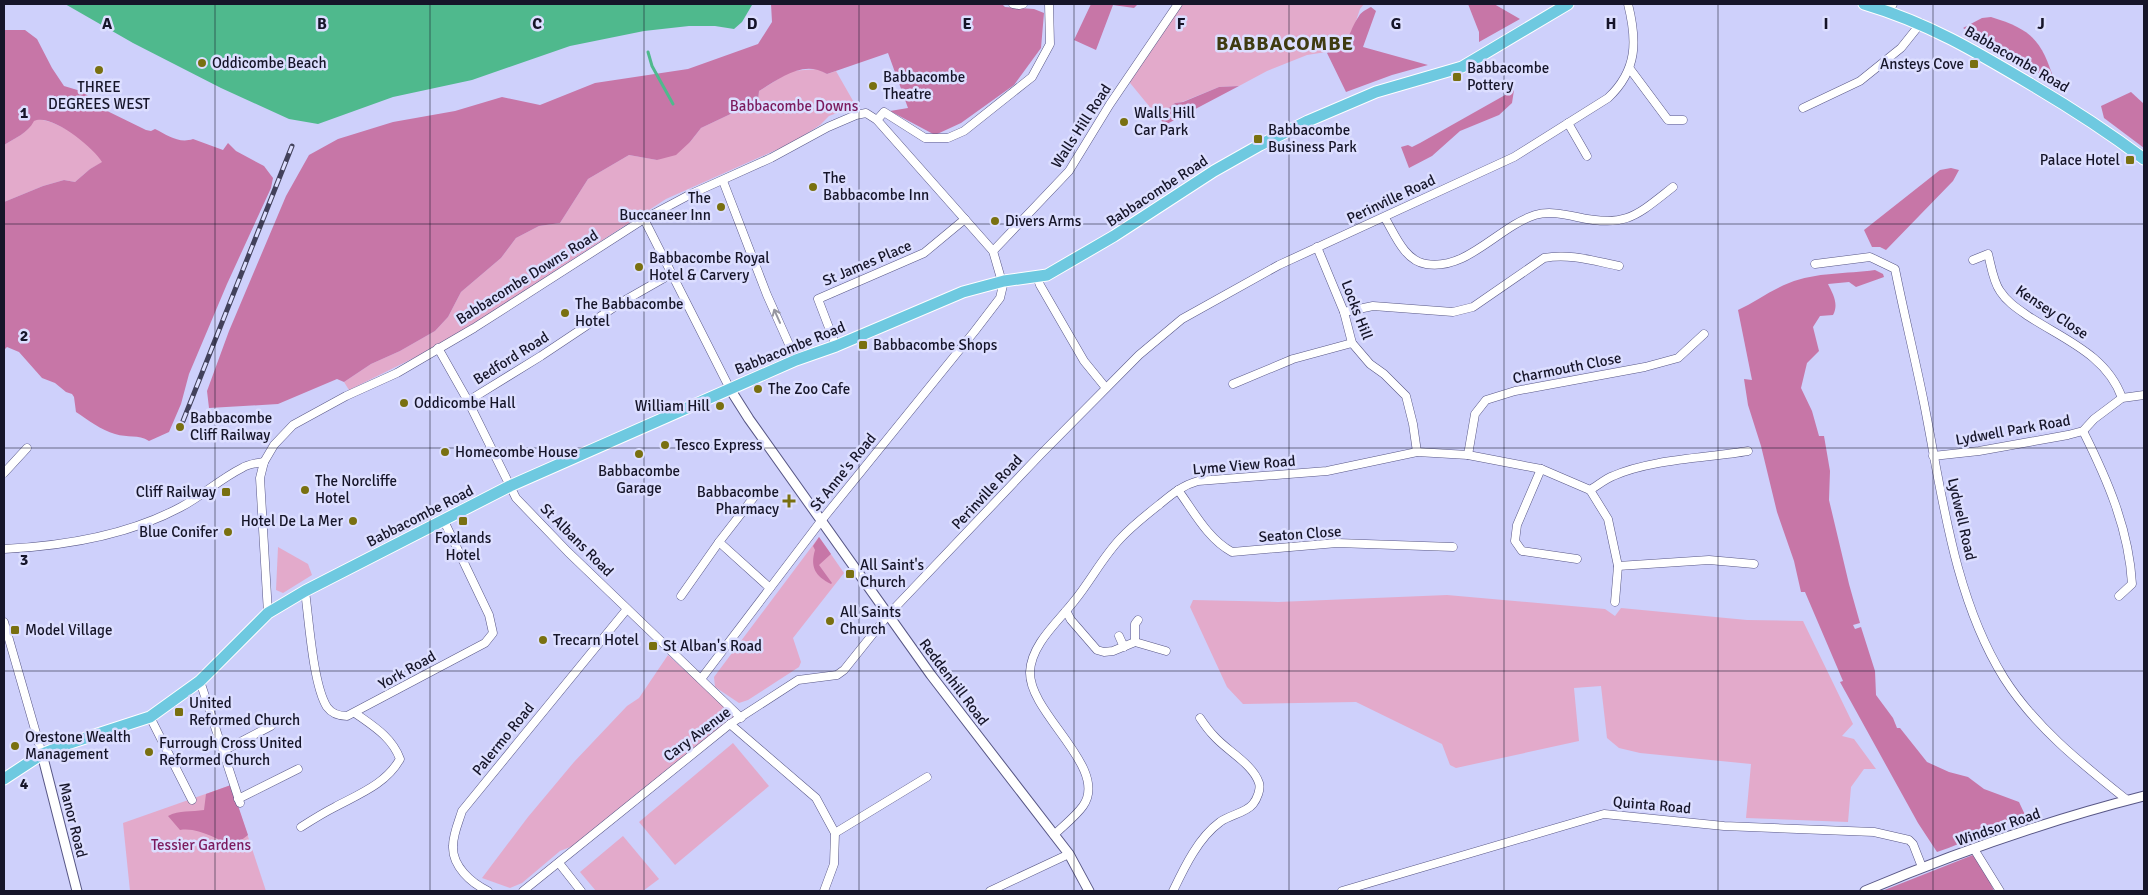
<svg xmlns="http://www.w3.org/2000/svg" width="2148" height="895" viewBox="0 0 2148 895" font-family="Signika,sans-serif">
	<rect width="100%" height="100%" fill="#ced0fb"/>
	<g fill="#e3aacb">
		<polygon points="1180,4 1364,4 1360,9 1352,33 1339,50 1307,55 1267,71 1239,86 1219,87 1182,102 1175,103 1158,117 1126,78"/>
		<polygon points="818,69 827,74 836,71 856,106 829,116 820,125 794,142 666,199 476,322 432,349 349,390 344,382 371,364 400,351 435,331 448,317 461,292 501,258 516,238 539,226 560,223 588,179 629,155 657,160 690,142 701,128 758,101 759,91 791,71"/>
		<path d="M38,119C61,122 90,142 103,162L90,169L75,182L64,180L43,186L4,202V145C15,138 28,133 33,121Z"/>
		<polygon points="819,537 844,573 793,638 801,662 799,667 748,700 739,703 715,687 714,677"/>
		<polygon points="278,547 308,564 312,575 283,593 276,590"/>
		<polygon points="1447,595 1605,609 1615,616 1621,608 1747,620 1803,621 1853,724 1842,736 1854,739 1876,769 1864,769 1851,787 1848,822 1746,818 1751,764 1640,753 1619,748 1607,738 1601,686 1574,688 1579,741 1456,768 1450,765 1442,744 1356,702 1243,704 1227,687 1190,607 1193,600 1278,602"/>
		<polygon points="668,655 736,716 719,728 578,844 560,851 522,883 510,888 482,878 528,817 574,762 627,706 639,698"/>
		<polygon points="733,743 769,786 675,865 639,822"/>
		<polygon points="231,785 266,891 130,891 123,823"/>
		<polygon points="623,836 659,879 643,891 596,891 580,872"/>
	</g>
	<g fill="#c776a7">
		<path d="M771,4H1002L1005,7L1034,9L1044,13L1041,48L1014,85L961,123L935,135L890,111L908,108L888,53L827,74C803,59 779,79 759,91L758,101L701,128L690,142L676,155L657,160L629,155L588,179L560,223L539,226L516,238L501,258L461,292L448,317L435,331L400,351L371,364L344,382L337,379L278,404L209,408L207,391L229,331L286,196L309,155L338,139L393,122L455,111L502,97L540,105L595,83L688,69L758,44L772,22Z"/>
		<polygon points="1091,4 1138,4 1134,8 1113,5 1096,50 1074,40"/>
		<polygon points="1468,4 1494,4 1520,19 1479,42 1479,32"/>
		<path d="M1371,7L1376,11L1363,47L1428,65L1392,75L1346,92L1327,53C1351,47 1347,33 1359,16C1361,12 1367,9 1371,7Z"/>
		<path d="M1991,17C2034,30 2042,42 2055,83L1963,28L1982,18Z"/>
		<path d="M4,30H25L37,39L52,68L64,86L84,92L99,107L146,130L151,131L155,129C167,135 179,144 193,139L223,150L228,143L236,151L264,166L273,178L271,188L227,284L189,374L181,404L169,432L149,441C138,434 128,438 115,434C101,430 88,420 76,412L74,397L72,394L66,392L55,383L42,378L19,352L7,347L4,350V202L43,186L64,180L75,182L90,169L102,162C93,147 51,113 34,121C28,133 15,138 4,145Z"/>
		<polygon points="1239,86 1165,125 1158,117 1175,103 1183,102 1219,87"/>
		<polygon points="1514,90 1512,103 1499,115 1460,131 1432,156 1409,168 1401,147 1408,145 1412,147 1420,143"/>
		<polygon points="2131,92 2144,104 2144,148 2104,118 2101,106"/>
		<polygon points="1951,168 1959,170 1953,181 1886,250 1880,247 1872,247 1864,230 1940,170"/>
		<path d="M1875,270L1883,274L1884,277L1856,287L1849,282L1828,284C1833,294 1839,304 1833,315L1820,316L1813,327L1819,351L1807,363L1801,388L1812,411L1819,436H1824L1830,471L1829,500L1849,584L1860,623L1853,625L1855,629L1861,627L1875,671L1876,695L1893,718L1897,728H1900L1927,762L1949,772L1968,777L1984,789L2019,802L2026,817C1995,825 1968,842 1937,852L1918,823L1840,682L1843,681L1805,592H1801L1794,561L1777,512L1761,446L1748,405L1744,379L1752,380L1738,310C1755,302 1771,290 1789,283C1816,272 1847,274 1875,270Z"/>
		<path d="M819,537L831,554L819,565L832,583L831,584C815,576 810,567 815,550L813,546Z"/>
		<path d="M231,785L248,835L235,845C216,841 201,827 180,830L168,816C179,810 192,812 204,810L206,794Z"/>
		<polygon points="1978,853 1994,891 1882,891"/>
	</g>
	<polygon fill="#4fb98d" points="65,4 748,4 752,5 742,22 734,29 715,26 689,26 644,31 570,46 472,80 393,97 318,124 289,119 221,88 133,43"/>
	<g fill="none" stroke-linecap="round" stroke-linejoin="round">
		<polyline stroke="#4fb98d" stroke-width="3" points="648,52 652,66 673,104"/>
		<defs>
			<g id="minor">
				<polyline points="1013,4 1019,5 1023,4"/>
				<polyline points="1889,11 1893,4"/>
				<polyline points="1630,69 1668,120 1683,120"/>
				<polyline points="1803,108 1860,81 1901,48 1921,23"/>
				<polyline points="877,120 884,112 925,138 948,138 964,131 1032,77 1050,44 1049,4"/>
				<polyline points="1568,123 1587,156"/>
				<polyline points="723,181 767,295 796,360"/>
				<path d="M1385,218C1395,235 1405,261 1426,264C1467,271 1498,227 1535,215C1548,211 1563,214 1577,217C1626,228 1636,216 1673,187"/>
				<polyline points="644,219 730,389"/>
				<polyline points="1317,247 1344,312 1352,343 1370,364 1384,374 1406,396 1413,424 1417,452"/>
				<polyline points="993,251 1069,171 1110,104 1178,4"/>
				<path d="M1973,260L1988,254C1991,265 1993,281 2000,291C2007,302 2018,309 2028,316C2063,339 2107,355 2122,398"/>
				<path d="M1815,264L1870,257L1895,269C1904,314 1915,358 1924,403C1942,494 1954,598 2004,678C2035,727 2082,764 2127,800"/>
				<polyline points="1037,277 1040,285 1084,361 1106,388"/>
				<path d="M1344,312L1373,306L1453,312L1473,307L1544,258C1569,253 1594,261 1619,266"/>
				<polyline points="836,346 818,299 924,253 965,219"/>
				<polyline points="438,348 468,401 516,498 568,552 741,718"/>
				<polyline points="1233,384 1293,359 1352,343"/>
				<polyline points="468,401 541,356 622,302 671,274"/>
				<path d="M2083,431C2107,479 2129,529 2132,584L2119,596"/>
				<polyline points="1468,455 1475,414 1486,400 1515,391 1645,367 1678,358 1704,334"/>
				<polyline points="1933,456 1979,451 2068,435 2083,431 2094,419 2122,398 2144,395"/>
				<polyline points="1541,469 1517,525 1515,541 1522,551 1577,559"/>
				<polyline points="4,473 27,448"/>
				<path d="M1178,490C1194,512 1208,539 1232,552L1337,543L1453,547"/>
				<path d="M1590,490C1597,486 1605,479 1613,476C1651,459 1707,458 1748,451"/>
				<polyline points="754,497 719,542 770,588"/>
				<path d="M4,549C64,546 127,536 181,507C202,496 220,479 242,468C248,464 257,463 264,462"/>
				<polyline points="1618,566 1709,560 1754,564"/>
				<path d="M305,591C309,620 313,685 327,707C332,714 340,716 347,716L485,643L493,633L489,615L444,521"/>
				<polyline points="681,596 719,542"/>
				<polyline points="1066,611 1071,620 1097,650 1104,652 1113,651 1135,642 1166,651"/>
				<polyline points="268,613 260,478 264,462 274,445 293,425 346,396 397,373 474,328 644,219 691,194 771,158 828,127 856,115 866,113 877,120 993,251 1002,282"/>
				<polyline points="4,622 42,754"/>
				<polyline points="1119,636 1124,647"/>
				<polyline points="1135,642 1135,624 1138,620"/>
				<polyline points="701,679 821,521 974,332 1000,298 1004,281"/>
				<polyline points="200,681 240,803"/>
				<polyline points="150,717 192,800"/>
				<polyline points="730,724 816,798 835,833 834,864 824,891"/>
				<polyline points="223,751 271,726"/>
				<polyline points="238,799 298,769"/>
				<path d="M301,827C312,820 323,813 335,807C359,794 386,784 400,759C392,737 373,726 355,713"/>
				<polyline points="835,833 927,777"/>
				<path d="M1054,835C1063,826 1075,817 1083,806C1110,768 1029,714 1030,672C1031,644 1059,621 1075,600C1091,580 1103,557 1120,539C1132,526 1146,515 1160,504C1172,494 1183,485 1198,481L1327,471L1417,452L1468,455L1541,469L1590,490L1608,519L1618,566L1615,602"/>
				<polyline points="1974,849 2000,891"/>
				<polyline points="559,863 581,891"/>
				<path d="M488,891C471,883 452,866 453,846C453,834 459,821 462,811L627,609"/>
				<path d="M523,891L730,724L798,680L837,675L844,670L888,615L1041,454L1139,355L1182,319L1279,265L1514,157L1608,98C1638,70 1637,40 1628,4"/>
				<polyline points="990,891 1069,854"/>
				<path d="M1173,891C1184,868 1198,838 1220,822C1229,815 1246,813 1253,804C1257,799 1261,789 1259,783C1253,764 1226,750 1214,736C1209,731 1204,724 1200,718"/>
				<polyline points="1342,891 1604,814 1724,826 1874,832 1909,840 1913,844 1922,867"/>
			</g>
			<g id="tertiary">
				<polyline points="730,389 749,419 931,675 1069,854 1089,891"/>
				<polyline points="42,754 77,891"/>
				<path d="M1865,891C1955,853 2049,820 2144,796"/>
			</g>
			<g id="primary">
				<path d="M1864,4C1928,23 1975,51 2032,85C2071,108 2108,132 2144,159"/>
				<polyline points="4,779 42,754 67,744 150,717 200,681 268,613 305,591 510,486 796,360 836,346 963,292 1004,281 1047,275 1114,236 1214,171 1260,145 1308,121 1376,92 1462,67 1568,4"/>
			</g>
		</defs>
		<use href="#minor" stroke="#585786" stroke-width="9"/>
		<use href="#tertiary" stroke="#585786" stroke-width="11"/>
		<use href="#primary" stroke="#fff" stroke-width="13"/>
		<use href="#minor" stroke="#fff" stroke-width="8"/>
		<use href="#tertiary" stroke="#fff" stroke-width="9"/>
		<use href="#primary" stroke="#6ec9e0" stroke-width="11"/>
		<defs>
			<polyline id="rail" points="183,421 292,146"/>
		</defs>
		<use href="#rail" stroke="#42415b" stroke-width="5"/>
		<use href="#rail" stroke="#dcdeff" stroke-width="3" stroke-dasharray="9" stroke-linecap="butt"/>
	</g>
	<defs><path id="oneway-shaft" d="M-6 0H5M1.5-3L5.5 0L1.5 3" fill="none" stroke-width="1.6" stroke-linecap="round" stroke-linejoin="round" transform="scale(1.25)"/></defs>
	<use stroke="#96969f" href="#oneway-shaft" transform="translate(777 316) rotate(-114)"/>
	<path fill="none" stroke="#161529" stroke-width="1" stroke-opacity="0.55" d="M215,4V891M430,4V891M644,4V891M859,4V891M1074,4V891M1289,4V891M1504,4V891M1718,4V891M1933,4V891M4,224H2144M4,448H2144M4,671H2144"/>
	<g fill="#797010" stroke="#dcdeff" stroke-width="2">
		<circle cx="202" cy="63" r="5"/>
		<rect x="1969" y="59" width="10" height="10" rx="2.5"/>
		<circle cx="99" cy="70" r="5"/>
		<rect x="1452" y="72" width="10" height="10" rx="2.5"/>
		<circle cx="873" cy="86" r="5"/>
		<circle cx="1124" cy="122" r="5"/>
		<rect x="1253" y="134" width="10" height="10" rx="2.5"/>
		<rect x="2125" y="155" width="10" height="10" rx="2.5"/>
		<circle cx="813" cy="187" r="5"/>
		<circle cx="721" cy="207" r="5"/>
		<circle cx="995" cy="221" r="5"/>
		<circle cx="639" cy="267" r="5"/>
		<circle cx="565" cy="313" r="5"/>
		<rect x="858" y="340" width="10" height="10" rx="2.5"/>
		<circle cx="758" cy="389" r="5"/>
		<circle cx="404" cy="403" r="5"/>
		<circle cx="720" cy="406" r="5"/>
		<circle cx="180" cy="427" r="5"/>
		<circle cx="665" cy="445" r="5"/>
		<circle cx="445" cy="452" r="5"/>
		<circle cx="639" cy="454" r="5"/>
		<circle cx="305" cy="490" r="5"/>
		<rect x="221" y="487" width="10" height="10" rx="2.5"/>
		<path d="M786.5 493.5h5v5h5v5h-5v5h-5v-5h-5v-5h5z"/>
		<circle cx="353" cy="521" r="5"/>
		<rect x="458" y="516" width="10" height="10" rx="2.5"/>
		<circle cx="228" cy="532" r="5"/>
		<rect x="845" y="569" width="10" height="10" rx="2.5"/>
		<circle cx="830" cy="621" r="5"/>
		<rect x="10" y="625" width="10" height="10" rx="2.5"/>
		<circle cx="543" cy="640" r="5"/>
		<rect x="648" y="641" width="10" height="10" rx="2.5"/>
		<rect x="174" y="707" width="10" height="10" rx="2.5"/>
		<circle cx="15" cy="746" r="5"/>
		<circle cx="149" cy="752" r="5"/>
	</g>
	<g text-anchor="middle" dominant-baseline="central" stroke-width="5" stroke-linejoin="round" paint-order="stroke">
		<g font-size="15" fill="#161529" stroke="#dcdeff">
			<text transform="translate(2017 59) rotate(30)">Babbacombe Road</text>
			<text transform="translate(1081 126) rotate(-57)">Walls Hill Road</text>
			<text transform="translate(1157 191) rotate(-33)">Babbacombe Road</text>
			<text transform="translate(1391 199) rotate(-25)">Perinville Road</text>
			<text transform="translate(867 263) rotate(-23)">St James Place</text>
			<text transform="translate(527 277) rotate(-32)">Babbacombe Downs Road</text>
			<text transform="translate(1357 310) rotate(69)">Locks Hill</text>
			<text transform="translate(2052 312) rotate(34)">Kensey Close</text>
			<text transform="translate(790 348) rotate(-22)">Babbacombe Road</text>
			<text transform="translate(511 358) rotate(-32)">Bedford Road</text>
			<text transform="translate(1567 368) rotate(-11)">Charmouth Close</text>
			<text transform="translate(2013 430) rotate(-10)">Lydwell Park Road</text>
			<text transform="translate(1244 465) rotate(-5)">Lyme View Road</text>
			<text transform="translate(843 472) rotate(-51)">St Anne's Road</text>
			<text transform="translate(987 492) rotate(-47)">Perinville Road</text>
			<text transform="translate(420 516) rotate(-27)">Babbacombe Road</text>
			<text transform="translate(1962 519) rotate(77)">Lydwell Road</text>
			<text transform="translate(1300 534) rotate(-4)">Seaton Close</text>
			<text transform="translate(577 540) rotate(45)">St Albans Road</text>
			<text transform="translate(407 670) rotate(-29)">York Road</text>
			<text transform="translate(954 682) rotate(53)">Reddenhill Road</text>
			<text transform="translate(697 734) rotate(-37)">Cary Avenue</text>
			<text transform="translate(503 739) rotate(-51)">Palermo Road</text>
			<text transform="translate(1652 805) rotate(5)">Quinta Road</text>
			<text transform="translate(73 820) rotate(76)">Manor Road</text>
			<text transform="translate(1998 827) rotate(-19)">Windsor Road</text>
		</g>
		<g font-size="15" fill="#161529" stroke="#dcdeff" text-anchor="start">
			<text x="212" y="63">Oddicombe Beach</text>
			<text x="1964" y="64" text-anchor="end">Ansteys Cove</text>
			<text x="1467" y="68">Babbacombe<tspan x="1467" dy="17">Pottery</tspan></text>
			<text x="883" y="77">Babbacombe<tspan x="883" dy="17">Theatre</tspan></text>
			<text x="99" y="87" text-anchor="middle">THREE<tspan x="99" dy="17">DEGREES WEST</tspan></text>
			<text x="1134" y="113">Walls Hill<tspan x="1134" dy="17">Car Park</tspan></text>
			<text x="1268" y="130">Babbacombe<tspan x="1268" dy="17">Business Park</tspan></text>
			<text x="2120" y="160" text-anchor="end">Palace Hotel</text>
			<text x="823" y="178">The<tspan x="823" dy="17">Babbacombe Inn</tspan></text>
			<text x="711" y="198" text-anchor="end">The<tspan x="711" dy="17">Buccaneer Inn</tspan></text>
			<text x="1005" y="221">Divers Arms</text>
			<text x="649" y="258">Babbacombe Royal<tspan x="649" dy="17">Hotel &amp; Carvery</tspan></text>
			<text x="575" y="304">The Babbacombe<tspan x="575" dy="17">Hotel</tspan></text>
			<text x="873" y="345">Babbacombe Shops</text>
			<text x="768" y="389">The Zoo Cafe</text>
			<text x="414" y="403">Oddicombe Hall</text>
			<text x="710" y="406" text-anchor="end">William Hill</text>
			<text x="190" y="418">Babbacombe<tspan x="190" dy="17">Cliff Railway</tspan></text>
			<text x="675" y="445">Tesco Express</text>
			<text x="455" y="452">Homecombe House</text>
			<text x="639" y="471" text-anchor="middle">Babbacombe<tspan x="639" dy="17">Garage</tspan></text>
			<text x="315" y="481">The Norcliffe<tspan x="315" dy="17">Hotel</tspan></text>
			<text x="216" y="492" text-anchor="end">Cliff Railway</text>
			<text x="779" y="492" text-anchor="end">Babbacombe<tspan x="779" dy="17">Pharmacy</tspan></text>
			<text x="343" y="521" text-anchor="end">Hotel De La Mer</text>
			<text x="218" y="532" text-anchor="end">Blue Conifer</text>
			<text x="463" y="538" text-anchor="middle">Foxlands<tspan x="463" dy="17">Hotel</tspan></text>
			<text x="860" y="565">All Saint's<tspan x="860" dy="17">Church</tspan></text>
			<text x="840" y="612">All Saints<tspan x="840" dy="17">Church</tspan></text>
			<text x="25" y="630">Model Village</text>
			<text x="553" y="640">Trecarn Hotel</text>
			<text x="663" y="646">St Alban's Road</text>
			<text x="189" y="703">United<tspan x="189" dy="17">Reformed Church</tspan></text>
			<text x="25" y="737">Orestone Wealth<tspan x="25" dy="17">Management</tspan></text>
			<text x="159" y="743">Furrough Cross United<tspan x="159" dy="17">Reformed Church</tspan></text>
		</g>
		<g font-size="15" fill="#7c1b5e" stroke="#dcdeff">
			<text x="794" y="106">Babbacombe Downs</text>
			<text x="201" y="845">Tessier Gardens</text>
		</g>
		<g font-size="20" font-weight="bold" letter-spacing="1" fill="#3f3b11" stroke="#dcdeff">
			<text x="1285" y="43">BABBACOMBE</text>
		</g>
	</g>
	<g font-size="16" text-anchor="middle" font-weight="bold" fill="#161529" stroke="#dcdeff" stroke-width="5" stroke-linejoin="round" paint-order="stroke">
		<text x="107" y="29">A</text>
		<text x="322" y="29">B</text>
		<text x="537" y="29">C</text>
		<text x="752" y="29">D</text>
		<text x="967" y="29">E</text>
		<text x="1181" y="29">F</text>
		<text x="1396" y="29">G</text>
		<text x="1611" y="29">H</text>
		<text x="1826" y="29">I</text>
		<text x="2041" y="29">J</text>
		<text x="24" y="118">1</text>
		<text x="24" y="341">2</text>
		<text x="24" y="565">3</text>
		<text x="24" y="789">4</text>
	</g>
	<rect width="2148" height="895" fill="none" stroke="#161529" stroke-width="10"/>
</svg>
